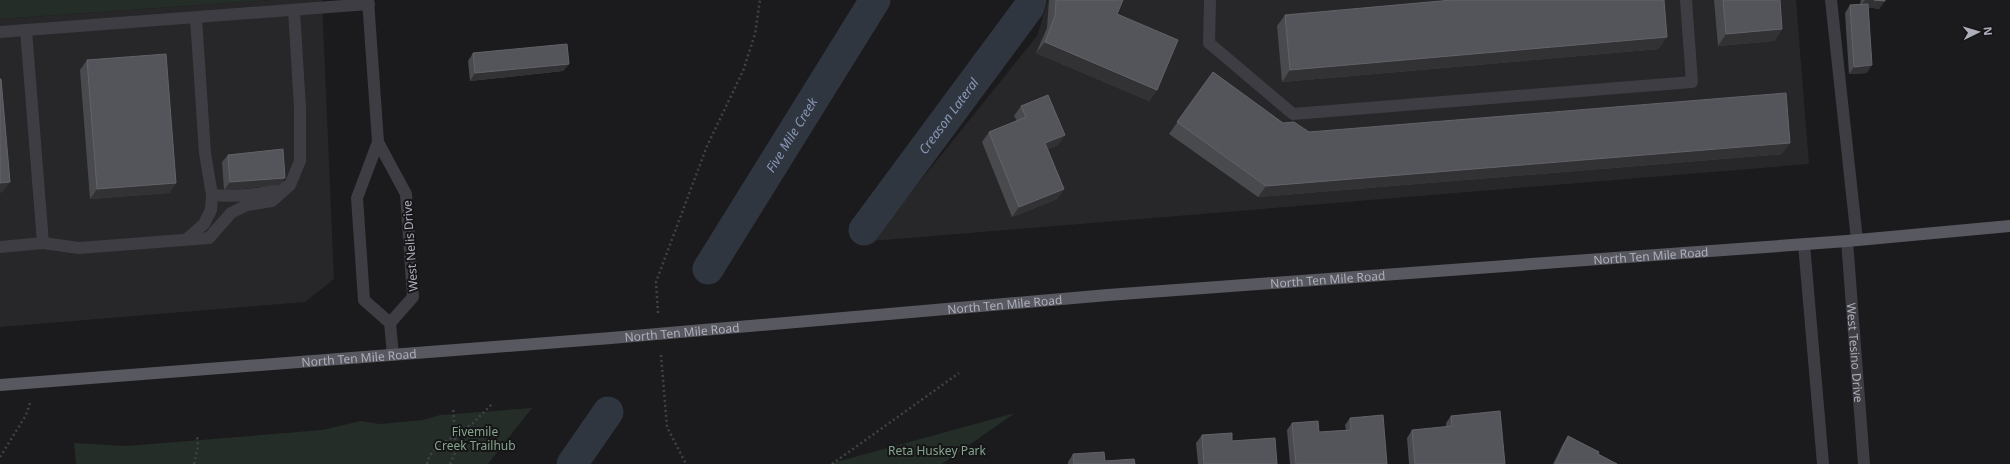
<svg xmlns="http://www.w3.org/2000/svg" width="2010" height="464" viewBox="0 0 2010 464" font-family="'Noto Sans',sans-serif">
	<rect width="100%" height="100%" fill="#1b1a1c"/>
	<g fill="#272629">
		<polygon points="272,0 322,0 334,279 305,302 0,327 0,19"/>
		<polygon points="1048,0 1796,0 1809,164 872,241 1037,36"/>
	</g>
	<g fill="#242d27">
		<polygon points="0,0 272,0 0,19"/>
		<polygon points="532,408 488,464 76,464 74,443 126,446 322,430 361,421 380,424 423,420 440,415"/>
		<polygon points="1015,413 942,464 829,464"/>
	</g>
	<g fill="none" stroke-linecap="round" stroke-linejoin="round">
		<g stroke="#303640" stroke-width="31">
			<path id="s1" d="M864,230L1029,7L1031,0"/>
			<path id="s2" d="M708,269L875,0"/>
			<polyline points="572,464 608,412"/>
		</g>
		<g stroke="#414248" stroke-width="2.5" stroke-dasharray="2 3" stroke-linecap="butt">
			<polyline points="658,313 656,282 707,146 743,71 755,34 760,0"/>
			<polyline points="661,355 667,427 686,464"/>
			<polyline points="0,457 26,415 30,403"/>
			<polyline points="194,464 198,446 197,435"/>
			<path d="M427,464C430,449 443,443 455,436L453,407"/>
			<polyline points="450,464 455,453 455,436 473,423 492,404"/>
			<polyline points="832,464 959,373"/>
		</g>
		<g stroke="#3d3d43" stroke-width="12">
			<polyline points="1210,0 1209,43 1293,114 1692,82 1686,0"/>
			<polyline points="1831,0 1857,240"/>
			<polyline points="26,30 43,243 79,248 209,238 231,213 247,205 272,201 290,185 300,161 300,108 294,10"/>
			<polyline points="0,32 369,4"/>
			<path d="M212,195C234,197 264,195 285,187"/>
			<polyline points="187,239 204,224 211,210 212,195 205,153 196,18"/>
			<polyline points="0,247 43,243"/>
		</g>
		<g stroke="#3d3d43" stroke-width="12">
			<polyline points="368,0 378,142"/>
			<polygon points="378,142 406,194 413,297 390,323 364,300 357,198"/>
			<path id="s3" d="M1847,241L1864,464"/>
			<polyline points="1804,244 1823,464"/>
			<polyline points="390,323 393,355"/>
		</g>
		<path stroke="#585860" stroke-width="12" id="s4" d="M0,385L611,338L1108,295L1847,241L2010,226"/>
	</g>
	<g fill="#494a4e">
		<polygon points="1049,0 1123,0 1117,14 1157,90 1149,101 1036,53 1047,28"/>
		<polygon points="1714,0 1780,0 1782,29 1774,41 1718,46"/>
		<polygon points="1861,0 1885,0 1879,9 1868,7 1867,73 1849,74 1845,13 1850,5 1860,4"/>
		<polygon points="1285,15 1659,49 1282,82 1277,26"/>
		<polygon points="473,53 569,64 563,71 470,81 468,61"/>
		<polygon points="87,60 176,183 169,193 90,199 80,70"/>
		<polygon points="1213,72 1283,123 1309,132 1782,154 1258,197 1169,134"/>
		<polygon points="1021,106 1058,145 1048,149 1064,189 1057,199 1012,217 982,142 989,132 1017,121 1014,116"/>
		<polygon points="228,155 280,185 224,190 222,162"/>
		<polygon points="1451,416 1505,464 1409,464 1407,438 1412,430 1446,427 1446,423"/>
		<polygon points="1350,418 1387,464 1290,464 1287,430 1292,423 1319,432 1346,430 1345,425"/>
		<polygon points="1202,435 1232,441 1277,464 1198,464 1196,443"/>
		<polygon points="1568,436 1598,454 1617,464 1553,464 1563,444"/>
		<polygon points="1073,454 1105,461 1135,464 1068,464 1068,462"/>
	</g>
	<g fill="#323235">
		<polygon points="1865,0 1874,0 1885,1 1879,9 1860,6"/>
		<polygon points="1782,29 1774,41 1718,46 1726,34"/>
		<polygon points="1667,37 1659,49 1282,82 1290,70"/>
		<polygon points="1045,42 1157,90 1149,101 1036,53"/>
		<polygon points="569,64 563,71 470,81 475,73"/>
		<polygon points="1872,65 1867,73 1849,74 1854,67"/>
		<polygon points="1065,135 1058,145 1038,153 1045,143"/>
		<polygon points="1790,143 1782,154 1258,197 1266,186"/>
		<polygon points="285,178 280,185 224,190 230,182"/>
		<polygon points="10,182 3,192 0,193 0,183"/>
		<polygon points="176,183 169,193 90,199 97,189"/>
		<polygon points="1064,189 1057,199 1012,217 1019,207"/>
	</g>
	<g fill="#54555a" stroke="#626369">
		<polygon points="1056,0 1123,0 1117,14 1178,40 1157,90 1045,42 1055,16"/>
		<polygon points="1452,0 1664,0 1667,37 1290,70 1285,15"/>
		<polygon points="1723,0 1780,0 1782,29 1726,34"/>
		<polygon points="1874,0 1885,0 1885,1"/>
		<polygon points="1868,4 1872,65 1854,67 1850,5"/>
		<polygon points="567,44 569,64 475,73 473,53"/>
		<polygon points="166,54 176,183 97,189 87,60"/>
		<polygon points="1213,72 1283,123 1294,122 1309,132 1786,93 1790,143 1266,186 1177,122"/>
		<polygon points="0,79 1,79 10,182 0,183"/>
		<polygon points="1048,95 1065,135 1045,143 1064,189 1019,207 989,132 1026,117 1021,106"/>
		<polygon points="283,149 285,178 230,182 228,155"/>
		<polygon points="1500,411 1505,464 1415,464 1412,430 1452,426 1451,416"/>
		<polygon points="1383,415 1387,464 1296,464 1292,423 1318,421 1319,432 1351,430 1350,418"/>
		<polygon points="1232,433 1232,441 1275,438 1277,464 1204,464 1202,435"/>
		<polygon points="1568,436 1599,452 1598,454 1617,464 1555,464"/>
		<polygon points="1104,452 1105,461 1134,459 1135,464 1074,464 1073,454"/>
	</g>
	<g text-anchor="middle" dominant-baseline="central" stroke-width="4" stroke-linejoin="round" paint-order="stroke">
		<g font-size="12" fill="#adafbb" stroke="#161517">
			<text transform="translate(410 246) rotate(-94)">West Nelis Drive</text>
			<text stroke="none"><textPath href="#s4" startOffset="1656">North Ten Mile Road</textPath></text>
			<text stroke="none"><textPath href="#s4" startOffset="1332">North Ten Mile Road</textPath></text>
			<text stroke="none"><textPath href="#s4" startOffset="1008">North Ten Mile Road</textPath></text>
			<text stroke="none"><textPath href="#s4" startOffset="684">North Ten Mile Road</textPath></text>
			<text stroke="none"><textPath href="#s3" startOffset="112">West Tesino Drive</textPath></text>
			<text stroke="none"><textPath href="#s4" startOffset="360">North Ten Mile Road</textPath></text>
		</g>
		<g font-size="12" fill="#85a58d" stroke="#161517">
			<text x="475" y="431">Fivemile<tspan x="475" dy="14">Creek Trailhub</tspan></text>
			<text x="937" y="450">Reta Huskey Park</text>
		</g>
		<g font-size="13" font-style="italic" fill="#8797b4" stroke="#161517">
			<text stroke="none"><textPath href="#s1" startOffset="142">Creason Lateral</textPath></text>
			<text stroke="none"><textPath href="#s2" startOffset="158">Five Mile Creek</textPath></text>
		</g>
	</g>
	<g transform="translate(1978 32) rotate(85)" stroke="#161517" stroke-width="3" paint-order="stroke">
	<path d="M0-3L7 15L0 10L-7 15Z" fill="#adafbb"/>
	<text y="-6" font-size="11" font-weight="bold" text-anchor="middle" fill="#adafbb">N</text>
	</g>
</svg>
